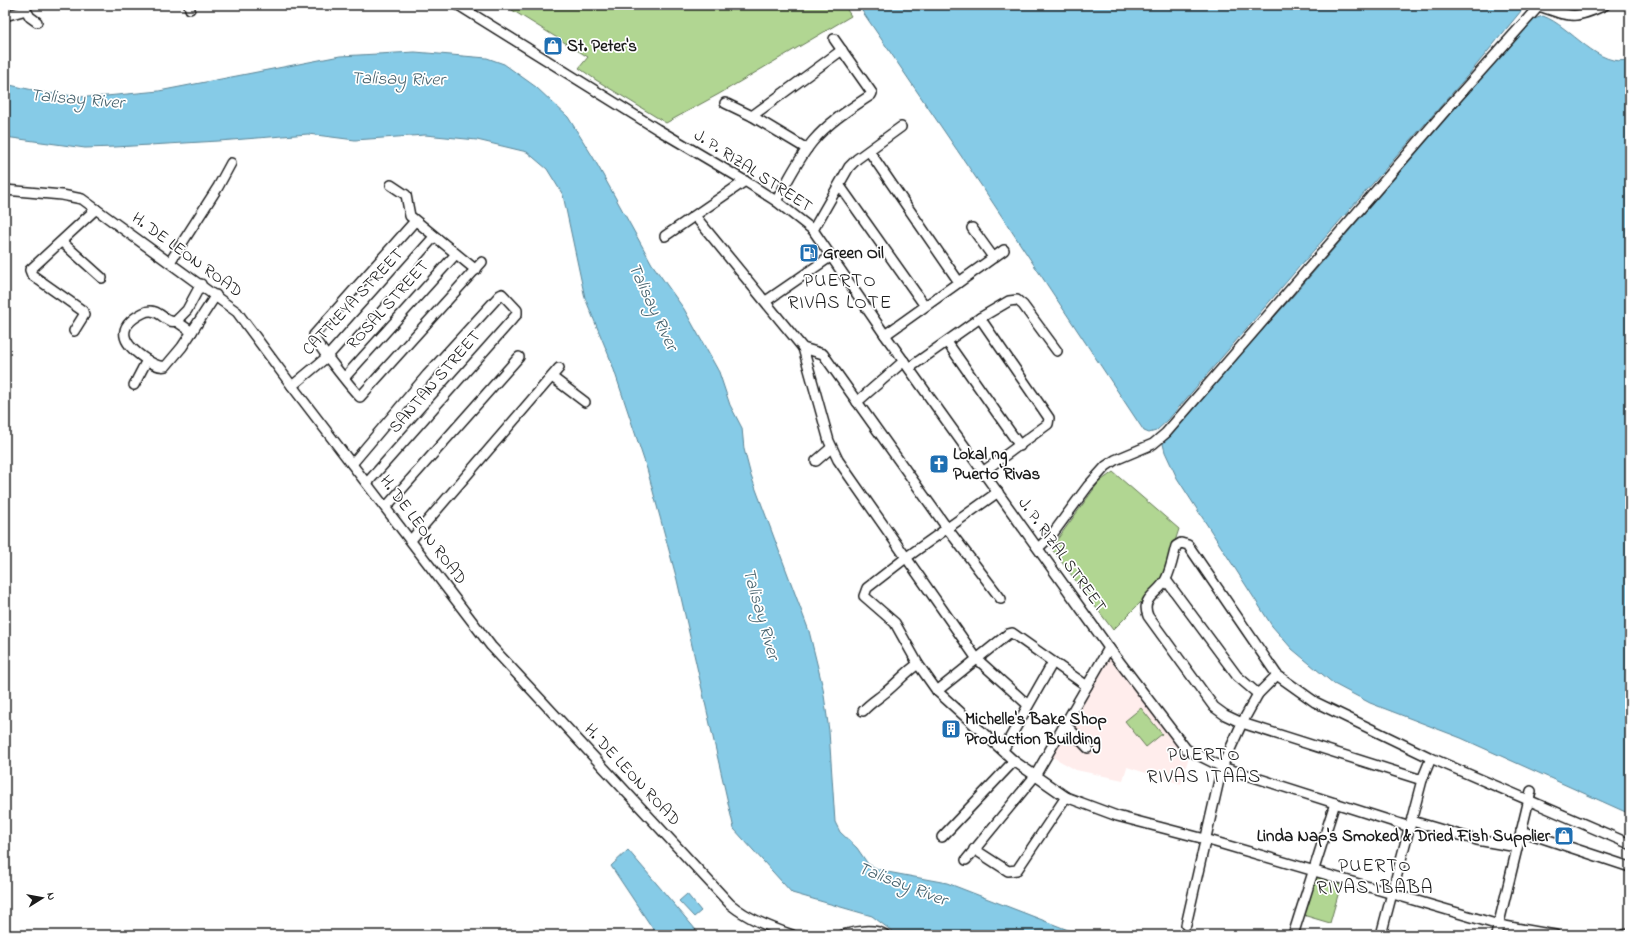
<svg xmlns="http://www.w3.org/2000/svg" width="1635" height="940" viewBox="0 0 1635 940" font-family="'Indie Flower',sans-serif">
	<rect width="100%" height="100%" fill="#fff"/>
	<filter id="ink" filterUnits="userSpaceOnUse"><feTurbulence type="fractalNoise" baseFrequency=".025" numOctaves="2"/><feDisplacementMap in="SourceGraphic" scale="8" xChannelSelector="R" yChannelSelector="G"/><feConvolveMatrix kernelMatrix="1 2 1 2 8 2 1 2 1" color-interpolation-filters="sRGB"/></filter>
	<g filter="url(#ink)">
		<polygon fill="#ffedec" points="1109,654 1182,752 1189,756 1181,784 1127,767 1123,780 1076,770 1051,756"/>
		<g fill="#b1d692" stroke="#667957">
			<polygon points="504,5 844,5 851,16 719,94 666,123 596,80 579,68 588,57"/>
			<polygon points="1113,472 1179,529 1162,581 1113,630 1051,548 1099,482"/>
			<polygon points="1141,708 1162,734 1146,747 1125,721"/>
			<polygon points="1315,873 1342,881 1330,923 1303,915"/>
		</g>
		<g fill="#86cbe7" stroke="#5c8596">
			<polygon points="858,5 1526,5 1469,74 1300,266 1168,420 1156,431 1149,433 1144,431 985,191"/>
			<path d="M1543,16C1571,26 1599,70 1630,59V814L1461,738L1370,703L1334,684L1292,649L1272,626L1177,478L1165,452L1163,444L1168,435L1293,296L1531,20Z"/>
			<polygon points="415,52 487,58 504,64 536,87 568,117 593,157 652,264 684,309 719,372 730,405 742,428 744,449 751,476 809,631 823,688 829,731 835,822 840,832 857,848 868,864 882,871 947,883 1081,935 897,935 872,916 792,893 734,829 677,580 647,469 611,361 585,298 563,195 547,169 527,152 477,140 425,135 355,140 308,134 219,141 115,147 85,148 5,137 5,84 47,93 85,97 106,96 159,91 340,56"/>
			<polygon points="628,850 696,930 688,935 657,935 611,866"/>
			<polygon points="687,894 701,911 694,917 679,901"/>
		</g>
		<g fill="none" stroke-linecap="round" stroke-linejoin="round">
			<defs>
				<g id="minor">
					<polyline points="189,5 190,9"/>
					<polyline points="458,5 657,129 745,181 776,201 813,230 885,335 1109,648 1186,749 1222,767 1410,827"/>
					<polyline points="26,10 30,17 37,22"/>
					<polyline points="5,16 26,10 23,5"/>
					<polyline points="725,103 752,116 807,149"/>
					<polyline points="752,116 842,50"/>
					<polyline points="869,151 959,282"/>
					<polyline points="391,185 406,195 410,216 476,270"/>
					<polyline points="840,186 925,306"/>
					<path d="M5,190L62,195L82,199L237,312L292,386L491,646L730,904C748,919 770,927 792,935"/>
					<path d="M776,201C788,181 798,159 813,141C829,122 850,109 871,95L872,93L834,39"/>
					<polyline points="695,216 803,348 823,354 947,528 1001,599"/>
					<path d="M415,221L314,335C314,342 353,390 360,397L482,262"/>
					<polyline points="972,228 993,257"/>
					<polyline points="813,230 849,167 857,159 901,127"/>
					<polyline points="665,236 745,181"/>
					<polyline points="62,242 102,278"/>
					<polyline points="170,262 218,187 231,163"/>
					<path d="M201,284L187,310L176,321C165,325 159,305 143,313C115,327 122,343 144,358C150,362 158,368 166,366L182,347L216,295"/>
					<polyline points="766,301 830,257"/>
					<polyline points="980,318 1049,418 1048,424 984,471"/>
					<polyline points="176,321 192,332"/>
					<polyline points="74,331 84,315 83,311 32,275 30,270 96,209"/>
					<polyline points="885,335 1004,250"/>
					<polyline points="947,342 1020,446"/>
					<polyline points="803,348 829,441 838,460 977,659 1028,705"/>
					<polyline points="909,368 980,318 1009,301 1017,300 1023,305 1057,351"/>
					<polyline points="345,377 456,254"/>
					<polyline points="552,377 585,402"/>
					<polyline points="134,385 147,360"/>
					<polyline points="292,386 327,357 434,237"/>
					<polyline points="857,402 904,361"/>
					<polyline points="816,461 831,448"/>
					<polyline points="352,464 427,375 500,295 502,294 517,310 517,314 367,483"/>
					<polyline points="998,492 907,557 867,588 864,596 895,623 918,664 937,691 1014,761 1066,797 1117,816 1205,839 1499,925 1555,935"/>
					<polyline points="386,507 519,357"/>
					<polyline points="411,540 559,368"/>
					<path d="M1038,548L1051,536L1088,486L1106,466L1115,460L1153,444L1166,433L1445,111L1539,6C1571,17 1573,20 1605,5"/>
					<polyline points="1166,580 1237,676 1258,694"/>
					<path d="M1277,675L1258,694L1242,723L1225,715L1214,707L1148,616C1140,597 1159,594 1166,579C1171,569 1173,557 1176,546L1181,543L1188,545L1277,675L1315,702L1431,758L1630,844"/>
					<polyline points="937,691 1008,634 1012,633 1087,686"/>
					<path d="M863,711C870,703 879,698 887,691C898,682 906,672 918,664"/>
					<polyline points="1066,725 1088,748"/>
					<polyline points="1003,750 1053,662"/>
					<polyline points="1412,821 1477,840 1517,847"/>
					<polyline points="1521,831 1630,867"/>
					<polyline points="942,837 1014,761"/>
					<polyline points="974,849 1008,871 1017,870 1066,797"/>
					<polyline points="966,860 1035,776 1109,648"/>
					<polyline points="1186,925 1222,767 1242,723 1422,780"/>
					<path d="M843,935C855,931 875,928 885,935"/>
					<polyline points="1293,935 1335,803"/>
					<polyline points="1381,935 1422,780 1431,758"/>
					<polyline points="1496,935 1531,791"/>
					<polyline points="1623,935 1630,934"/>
				</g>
			</defs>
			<use href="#minor" stroke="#1c1c1c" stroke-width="12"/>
			<use href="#minor" stroke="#fff" stroke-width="9"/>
		</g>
	</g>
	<defs>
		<symbol id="shop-square" viewBox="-11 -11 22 22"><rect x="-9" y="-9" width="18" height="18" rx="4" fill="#1f6fb2" stroke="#fff"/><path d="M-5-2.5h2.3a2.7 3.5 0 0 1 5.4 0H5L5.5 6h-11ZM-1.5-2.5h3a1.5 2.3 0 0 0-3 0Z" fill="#fff"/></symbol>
		<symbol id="fuel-square" viewBox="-11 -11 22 22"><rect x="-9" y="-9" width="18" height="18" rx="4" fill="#1f6fb2" stroke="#fff"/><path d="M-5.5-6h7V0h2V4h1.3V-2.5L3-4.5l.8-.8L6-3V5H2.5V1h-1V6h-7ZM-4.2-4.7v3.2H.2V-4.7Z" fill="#fff"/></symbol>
		<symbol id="church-square" viewBox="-11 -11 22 22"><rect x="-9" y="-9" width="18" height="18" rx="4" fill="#1f6fb2" stroke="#fff"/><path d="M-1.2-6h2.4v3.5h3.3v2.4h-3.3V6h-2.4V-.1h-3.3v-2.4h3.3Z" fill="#fff"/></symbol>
		<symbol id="building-square" viewBox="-11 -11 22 22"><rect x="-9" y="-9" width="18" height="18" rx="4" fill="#1f6fb2" stroke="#fff"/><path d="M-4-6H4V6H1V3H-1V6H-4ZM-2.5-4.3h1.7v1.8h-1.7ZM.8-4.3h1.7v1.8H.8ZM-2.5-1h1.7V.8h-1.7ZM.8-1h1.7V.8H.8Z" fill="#fff"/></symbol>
	</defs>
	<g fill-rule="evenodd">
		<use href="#shop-square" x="542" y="35" width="22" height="22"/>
		<use href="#fuel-square" x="798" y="242" width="22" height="22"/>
		<use href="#church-square" x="928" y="453" width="22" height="22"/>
		<use href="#building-square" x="940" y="718" width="22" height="22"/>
		<use href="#shop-square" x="1553" y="825" width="22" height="22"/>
	</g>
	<g text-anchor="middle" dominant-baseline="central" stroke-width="3.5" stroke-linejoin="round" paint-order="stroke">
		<g font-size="17" font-weight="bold" fill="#1c1c1c" stroke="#fff" text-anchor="start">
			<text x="567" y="46">St. Peter's</text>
			<text x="823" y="253">Green Oil</text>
			<text x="953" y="454">Lokal ng<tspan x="953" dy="20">Puerto Rivas</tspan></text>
			<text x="965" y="719">Michelle's Bake Shop<tspan x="965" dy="20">Production Building</tspan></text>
			<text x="1550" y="836" text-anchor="end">Linda Nap's Smoked &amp; Dried Fish Supplier</text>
		</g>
		<g font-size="17" fill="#1c1c1c" stroke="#fff">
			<text transform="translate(753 171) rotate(33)">J. P. RIZAL STREET</text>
			<text transform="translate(187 255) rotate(36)">H. DE LEON ROAD</text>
			<text transform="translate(353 302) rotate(-47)">CATTLEYA STREET</text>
			<text transform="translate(388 305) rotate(-48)">ROSAL STREET</text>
			<text transform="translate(435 382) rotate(-49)">SANTAN STREET</text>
			<text transform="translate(423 530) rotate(53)">H. DE LEON ROAD</text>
			<text transform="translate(1062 555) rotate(54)">J. P. RIZAL STREET</text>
			<text transform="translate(632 775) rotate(47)">H. DE LEON ROAD</text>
		</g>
		<g font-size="18" font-style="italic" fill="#46626d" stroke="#fff">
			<text transform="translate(398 80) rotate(1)">Talisay River</text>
			<text transform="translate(77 100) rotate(5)">Talisay River</text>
			<text transform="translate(652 307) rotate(65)">Talisay River</text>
			<text transform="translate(760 614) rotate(74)">Talisay River</text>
			<text transform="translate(902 885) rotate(21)">Talisay River</text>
		</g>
		<g font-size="19" letter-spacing="1" fill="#1c1c1c" stroke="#fff">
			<text x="840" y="281">PUERTO<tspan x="840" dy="22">RIVAS LOTE</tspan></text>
			<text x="1204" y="755">PUERTO<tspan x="1204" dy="22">RIVAS ITAAS</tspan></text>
			<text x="1375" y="866">PUERTO<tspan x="1375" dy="22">RIVAS IBABA</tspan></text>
		</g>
	</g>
	<rect width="1635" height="940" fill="none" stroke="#fff" stroke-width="20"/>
	<rect x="10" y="10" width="1615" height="920" fill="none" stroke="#1c1c1c" stroke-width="1.5" filter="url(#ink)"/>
	<g transform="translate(42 898) rotate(79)" stroke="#ffffff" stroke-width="3" paint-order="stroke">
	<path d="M0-3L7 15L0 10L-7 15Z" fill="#1c1c1c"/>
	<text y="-6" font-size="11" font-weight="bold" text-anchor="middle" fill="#1c1c1c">N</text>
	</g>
</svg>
